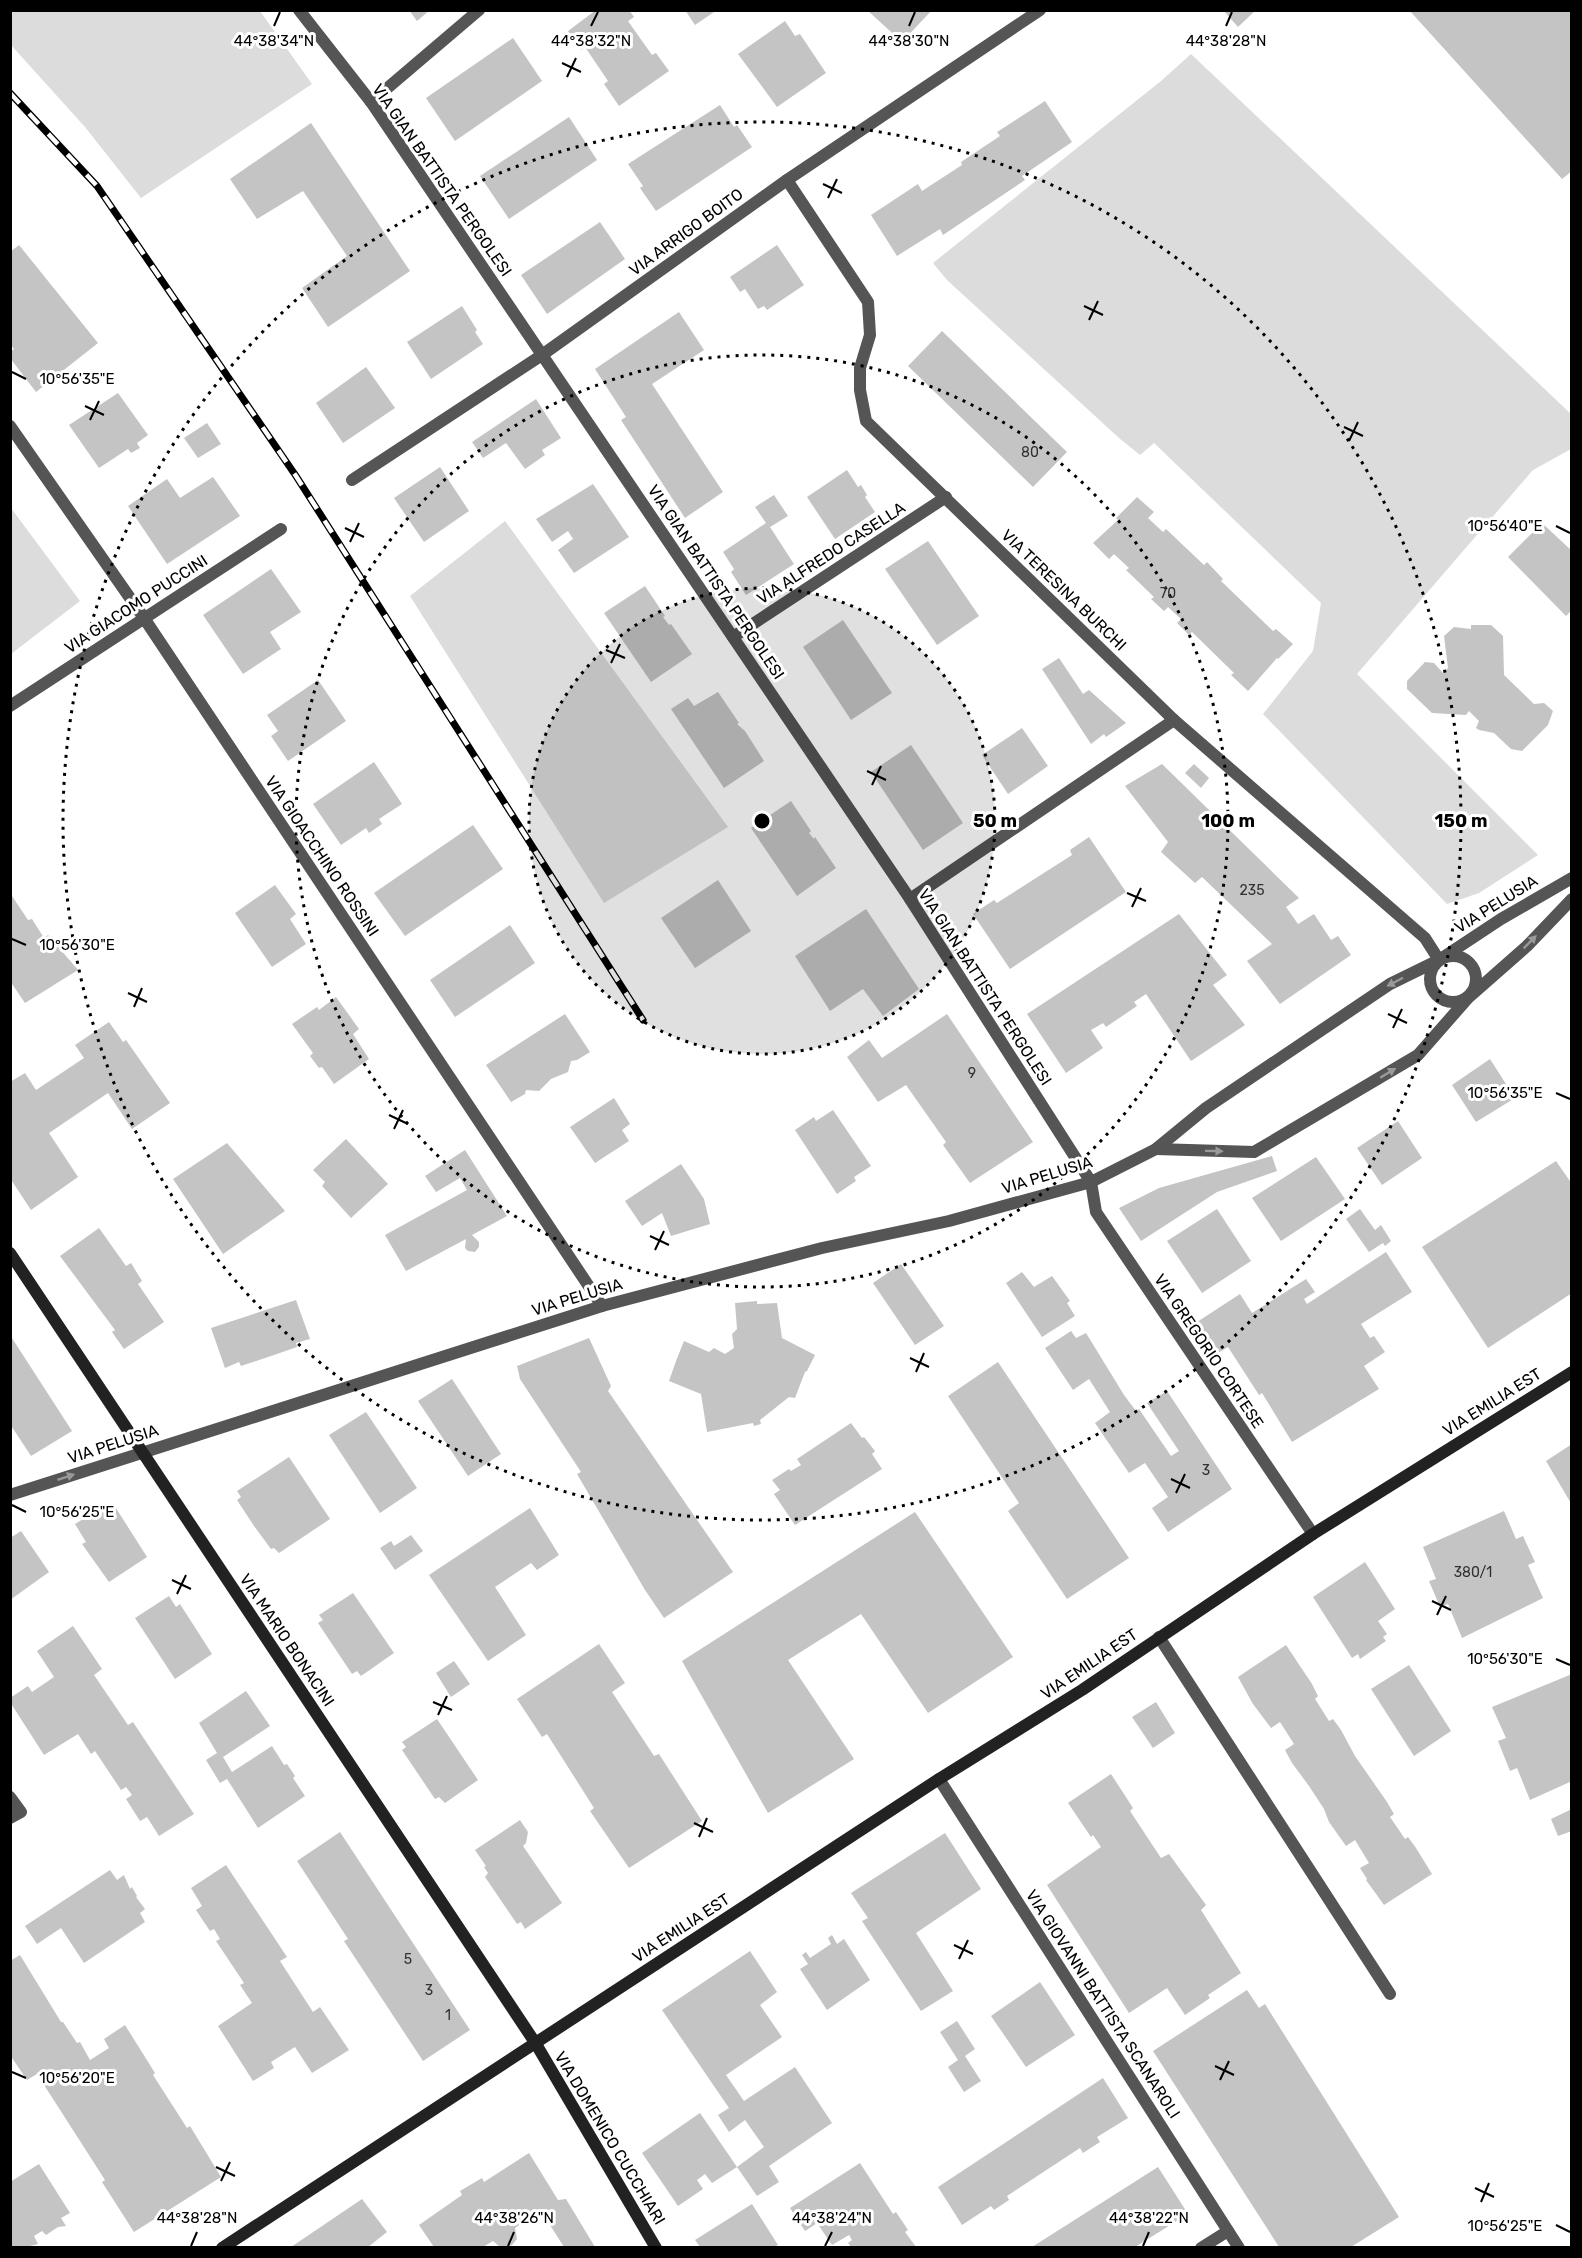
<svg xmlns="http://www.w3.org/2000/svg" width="1582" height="2258" viewBox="0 0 1582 2258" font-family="Rubik,sans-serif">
	<rect width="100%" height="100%" fill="#fff"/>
	<g fill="#dcdcdc">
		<polygon points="11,10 260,11 312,84 141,198 85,127 11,45"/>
		<polygon points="1191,54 1571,414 1571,449 1533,470 1357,674 1538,855 1479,893 1447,904 1263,714 1313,651 1321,603 1154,443 1140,455 1119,438 947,280 933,263 1161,81"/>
		<polygon points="11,508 80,601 11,654"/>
		<polygon points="505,521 728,827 604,903 410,596"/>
	</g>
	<g fill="#c4c4c4">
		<polygon points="409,10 430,10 417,21"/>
		<polygon points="596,10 629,10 634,17 628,21 652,55 656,53 669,71 619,106 604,84 608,81 585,47 581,50 568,31"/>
		<polygon points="685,10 717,10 695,25"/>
		<polygon points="867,10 932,10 902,42"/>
		<polygon points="1223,10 1256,10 1238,27"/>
		<polygon points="1409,10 1572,10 1572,171 1562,179"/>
		<polygon points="785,21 795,36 800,34 826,73 777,107 738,54"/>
		<polygon points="513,38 542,81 455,141 426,98"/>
		<polygon points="1045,101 1072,142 1022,176 1025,180 943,235 940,229 897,256 871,215 918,184 922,191 962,165 961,162 1000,136 997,132"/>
		<polygon points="720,105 734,127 737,125 752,147 656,211 640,188 643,186 628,164"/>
		<polygon points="569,117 597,160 509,219 480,176"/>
		<polygon points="311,123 410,271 328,327 302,288 347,256 303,191 257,219 230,179"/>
		<polygon points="600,222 625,259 547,314 521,275"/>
		<polygon points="19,245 98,343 36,392 10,358 10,352 14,349 10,344 10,252"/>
		<polygon points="777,245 804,285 767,310 764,306 758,309 745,289 740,292 730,277"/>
		<polygon points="462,306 477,330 475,332 483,344 431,379 407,342"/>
		<polygon points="679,312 704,350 652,384 723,492 685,518 621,420 626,417 595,369"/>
		<polygon points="942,331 1067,452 1033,487 908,366"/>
		<polygon points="366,367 395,408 343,443 316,403"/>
		<polygon points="118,393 148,435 137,443 140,448 131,453 128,449 99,468 69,425"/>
		<polygon points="536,399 561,438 542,450 545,455 525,469 506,443 483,458 472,442"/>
		<polygon points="207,423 221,444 198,458 184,438"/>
		<polygon points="440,467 469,511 424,542 394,498"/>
		<polygon points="847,470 858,487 861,485 867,495 865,497 875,512 835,539 807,497"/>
		<polygon points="213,477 240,516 167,564 128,506 167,479 180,498"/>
		<polygon points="593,484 629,537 574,573 558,550 573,539 568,531 552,542 536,519"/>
		<polygon points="774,495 788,516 770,527 794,564 746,595 731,572 734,569 723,552 766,523 755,507"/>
		<polygon points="1137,497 1154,512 1148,518 1163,532 1166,529 1204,565 1207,562 1223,579 1221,581 1273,631 1276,629 1293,644 1278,659 1277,658 1248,691 1231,675 1234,673 1192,632 1189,635 1177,623 1181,619 1168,607 1164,611 1151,599 1154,597 1126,570 1129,568 1114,554 1109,559 1093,543 1118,520 1116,518"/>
		<polygon points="1542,523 1572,551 1572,610 1566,616 1508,557"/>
		<polygon points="928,541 979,616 937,645 885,569"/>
		<polygon points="271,569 301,612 270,632 281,649 243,674 203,615"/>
		<polygon points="645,586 665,616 663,617 669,625 671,624 692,654 651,682 604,613"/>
		<polygon points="843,620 892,693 851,720 803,647"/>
		<polygon points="1471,625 1491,625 1503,636 1504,675 1534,704 1544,703 1553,711 1548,725 1522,751 1511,749 1494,733 1479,730 1476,728 1479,721 1469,711 1466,715 1432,713 1407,689 1407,681 1425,662 1434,663 1443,673 1448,668 1444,636 1454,627 1471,629"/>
		<polygon points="1059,658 1083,694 1089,690 1126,723 1106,737 1104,734 1091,744 1042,669"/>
		<polygon points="318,680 346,721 288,761 271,736 278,731 267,715"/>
		<polygon points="718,692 739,723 737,724 745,731 764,761 724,788 671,709 688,698 694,706"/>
		<polygon points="1022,728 1048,766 1008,794 982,755"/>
		<polygon points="911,745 963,823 923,850 871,772"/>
		<polygon points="374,762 402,804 379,819 382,824 369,833 366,828 341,845 313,804"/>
		<polygon points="1162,764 1299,898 1286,907 1298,924 1314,914 1331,940 1338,936 1351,955 1280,1004 1247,961 1272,944 1202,877 1195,883 1161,852 1168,842 1125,786"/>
		<polygon points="1194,764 1209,778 1201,788 1185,773"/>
		<polygon points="791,801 811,831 809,833 814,839 815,837 836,868 797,896 751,828"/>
		<polygon points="473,825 503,869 405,936 374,893"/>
		<polygon points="1089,837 1126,892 1010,969 973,914 994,900 997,903 1072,855 1070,850"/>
		<polygon points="718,880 751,931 695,968 661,918"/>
		<polygon points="275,885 296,914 290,919 306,944 272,967 235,913"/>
		<polygon points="10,893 28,920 32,919 44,938 48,935 78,970 25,1003 10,981"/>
		<polygon points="866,909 919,989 883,1016 863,989 830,1011 795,956"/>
		<polygon points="1179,914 1227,975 1213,985 1245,1025 1191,1061 1146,994 1134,1002 1137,1006 1106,1027 1103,1023 1091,1030 1103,1048 1066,1073 1027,1014"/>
		<polygon points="510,925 535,963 455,1017 430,980"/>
		<polygon points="336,997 359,1029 353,1034 369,1059 334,1084 322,1067 319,1068 310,1056 313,1053 292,1024 317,1007 319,1010"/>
		<polygon points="565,1014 590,1052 577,1060 571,1061 568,1072 551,1079 539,1091 526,1090 525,1094 511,1102 486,1065"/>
		<polygon points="947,1014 1033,1142 970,1183 943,1145 946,1142 906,1085 878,1102 847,1057 869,1040 882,1058"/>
		<polygon points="109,1022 123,1042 126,1040 170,1103 132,1129 108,1093 49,1133 78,1177 31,1210 10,1178 10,1082 25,1073 36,1090 84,1058 75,1045"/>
		<polygon points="1490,1059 1515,1098 1476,1122 1452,1085"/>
		<polygon points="614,1098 630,1124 622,1130 629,1141 595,1163 570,1127"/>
		<polygon points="833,1110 871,1166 854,1177 856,1181 837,1194 795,1130 814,1117 816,1121"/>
		<polygon points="1398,1121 1422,1158 1382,1185 1357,1148"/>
		<polygon points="346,1139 388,1184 351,1218 322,1186 325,1182 313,1170"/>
		<polygon points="227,1143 285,1211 223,1254 173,1179"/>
		<polygon points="465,1150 507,1216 472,1235 479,1242 479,1247 475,1252 468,1251 465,1248 466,1239 406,1271 385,1235 467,1190 460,1178 436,1192 425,1176"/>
		<polygon points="1272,1156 1277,1171 1217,1192 1141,1241 1119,1208 1159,1188"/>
		<polygon points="1316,1157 1345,1199 1281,1241 1252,1198"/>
		<polygon points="1556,1161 1572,1184 1572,1293 1488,1348 1422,1247"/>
		<polygon points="681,1164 704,1199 710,1224 671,1236 662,1213 642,1226 625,1201"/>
		<polygon points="1217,1209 1251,1261 1202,1293 1167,1241"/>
		<polygon points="1360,1209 1375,1230 1381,1225 1391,1241 1385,1246 1383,1243 1369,1252 1346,1219"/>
		<polygon points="99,1228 126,1266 131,1263 142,1281 138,1284 164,1322 124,1349 112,1332 115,1330 60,1256"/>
		<polygon points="1386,1252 1412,1292 1361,1324 1370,1338 1374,1336 1385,1352 1364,1366 1379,1389 1292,1442 1262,1393 1259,1395 1228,1347 1218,1353 1197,1322 1240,1294 1252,1313 1306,1279 1315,1292 1304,1299 1307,1304"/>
		<polygon points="901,1264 944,1326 915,1345 873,1283"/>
		<polygon points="1022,1272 1034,1287 1052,1276 1070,1301 1067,1303 1075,1316 1042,1337 1006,1283"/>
		<polygon points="296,1300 310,1339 296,1343 297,1347 271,1356 241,1366 239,1362 225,1368 211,1328"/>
		<polygon points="757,1301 757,1304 777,1303 782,1338 815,1355 807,1371 805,1372 795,1398 789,1397 760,1420 761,1424 754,1426 753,1423 707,1432 701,1394 669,1381 676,1361 684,1341 709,1352 714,1348 725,1354 734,1348 732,1334 737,1329 735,1303"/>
		<polygon points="1071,1331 1076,1338 1086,1333 1124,1395 1136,1411 1139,1409 1171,1456 1179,1451 1147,1403 1167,1391 1232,1489 1168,1532 1152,1508 1168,1497 1145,1463 1129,1473 1095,1423 1110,1412 1089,1379 1073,1390 1045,1348"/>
		<polygon points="10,1335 72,1431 31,1456 10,1424"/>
		<polygon points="589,1338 611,1386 608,1391 733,1572 664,1618 645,1590 577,1474 581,1472 520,1379 517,1366"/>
		<polygon points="998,1362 1129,1558 1067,1599 1008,1511 1019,1503 948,1396"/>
		<polygon points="452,1379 501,1454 468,1476 418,1401"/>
		<polygon points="366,1412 417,1488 380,1513 329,1435"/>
		<polygon points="851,1423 862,1438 864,1437 875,1451 872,1454 882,1469 795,1525 774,1494 780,1490 772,1480 789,1469 791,1471 801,1465 797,1459"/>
		<polygon points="1572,1444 1572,1505 1546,1461"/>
		<polygon points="289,1457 330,1519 279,1553 274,1548 271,1549 254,1526 237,1500 241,1497 237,1491"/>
		<polygon points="114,1505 147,1557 109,1582 82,1544 86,1542 75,1524 93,1513 96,1516"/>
		<polygon points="530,1508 559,1555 537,1570 531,1563 495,1587 526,1635 488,1661 429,1575"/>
		<polygon points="1504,1511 1516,1539 1523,1536 1535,1562 1528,1565 1543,1598 1462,1638 1448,1604 1440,1607 1429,1581 1436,1579 1423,1547"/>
		<polygon points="915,1512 1013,1657 928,1713 861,1614 788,1660 854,1759 768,1813 682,1661"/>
		<polygon points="21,1531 49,1572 10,1600 10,1538"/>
		<polygon points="411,1535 423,1551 395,1570 380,1548 391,1541 394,1546"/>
		<polygon points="1365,1562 1395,1609 1378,1621 1387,1634 1383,1637 1386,1641 1360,1659 1358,1654 1352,1658 1313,1597"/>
		<polygon points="353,1593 394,1653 361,1676 357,1671 352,1674 318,1623 323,1620 319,1615"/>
		<polygon points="169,1596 176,1607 180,1604 212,1654 175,1679 135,1618"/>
		<polygon points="73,1626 102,1669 94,1675 128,1725 133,1722 194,1814 159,1836 147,1817 140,1821 126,1799 132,1795 126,1787 121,1790 95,1751 91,1754 78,1734 44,1755 10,1702 10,1698 28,1686 32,1692 54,1677 37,1651"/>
		<polygon points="599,1644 625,1683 612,1692 654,1756 659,1754 702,1821 629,1868 590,1811 594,1808 547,1734 542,1737 517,1699"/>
		<polygon points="1286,1645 1312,1684 1318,1696 1315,1699 1329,1721 1333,1719 1341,1730 1355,1756 1387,1802 1394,1814 1390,1817 1405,1839 1408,1837 1416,1848 1432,1874 1384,1905 1366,1880 1367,1879 1360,1868 1369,1863 1355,1840 1346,1846 1329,1822 1324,1809 1309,1786 1292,1763 1285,1750 1294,1744 1280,1722 1271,1728 1253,1704 1238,1677"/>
		<polygon points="454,1661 470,1684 451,1697 436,1673"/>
		<polygon points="1409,1665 1451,1731 1414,1756 1371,1689"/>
		<polygon points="1572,1674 1572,1781 1530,1800 1517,1768 1510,1771 1498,1741 1506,1738 1492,1707"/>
		<polygon points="246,1691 270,1726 223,1757 232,1772 272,1746 284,1765 287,1764 295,1776 293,1778 305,1796 258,1828 227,1779 220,1783 206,1760 217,1753 199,1723"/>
		<polygon points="1156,1702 1175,1733 1153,1748 1132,1717"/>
		<polygon points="437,1719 478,1780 445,1803 439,1797 435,1799 402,1750 406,1747 402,1742"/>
		<polygon points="1111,1774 1133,1808 1130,1811 1161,1858 1169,1854 1206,1905 1201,1910 1241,1973 1208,1995 1210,1998 1185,2015 1167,1988 1129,2013 1047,1885 1101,1847 1093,1835 1091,1837 1068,1803"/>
		<polygon points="1572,1809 1572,1831 1558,1836 1551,1819"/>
		<polygon points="520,1820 528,1832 526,1843 523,1846 562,1903 525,1929 521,1922 517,1924 485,1877 488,1873 484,1867 486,1866 475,1850"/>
		<polygon points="340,1832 470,2030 423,2061 344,1941 348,1939 297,1861"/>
		<polygon points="945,1833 981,1889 916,1933 953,1991 921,2011 862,1921 868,1918 851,1893"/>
		<polygon points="226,1865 287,1957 280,1961 313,2012 320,2007 349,2050 312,2073 295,2047 271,2062 274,2068 253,2081 218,2026 252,2003 240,1985 244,1983 216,1941 220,1939 214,1929 210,1931 196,1910 202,1906 191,1888"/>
		<polygon points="110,1870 117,1880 124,1875 130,1889 132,1887 137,1896 136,1897 145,1909 140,1913 145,1922 84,1963 61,1928 37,1944 25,1926"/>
		<polygon points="832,1935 837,1944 844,1939 870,1980 827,2010 800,1969 808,1964 802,1955 806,1952 810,1958 831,1944 828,1938"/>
		<polygon points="750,1951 777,1992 760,2005 782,2037 726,2075 744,2101 795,2067 832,2123 769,2166 779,2182 757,2196 737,2167 764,2147 745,2120 729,2132 718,2115 729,2108 662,2010"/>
		<polygon points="20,1955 61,2022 63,2022 77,2043 80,2042 90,2060 109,2048 104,2039 125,2025 155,2073 153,2075 187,2128 190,2126 221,2177 134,2232 102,2182 105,2180 37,2074 27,2080 10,2055 10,1961"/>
		<polygon points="1040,1982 1075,2035 1026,2067 991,2016"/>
		<polygon points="1247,1990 1259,2008 1265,2004 1399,2217 1351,2247 1279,2247 1153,2051"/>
		<polygon points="957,2021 975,2049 965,2056 981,2081 964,2092 948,2067 958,2060 940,2032"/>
		<polygon points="1103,2078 1128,2118 1097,2137 1100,2142 1083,2153 1080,2148 1007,2196 1009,2200 994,2210 991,2206 962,2225 938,2187"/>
		<polygon points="700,2113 737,2167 712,2183 705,2174 697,2180 703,2189 678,2206 642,2153"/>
		<polygon points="529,2153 558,2200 566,2199 595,2247 564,2247 541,2211 515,2228 517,2239 512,2245 507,2247 500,2247 493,2241 483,2247 434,2247 419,2225 462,2195 460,2191 482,2178 484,2182"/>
		<polygon points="860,2163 893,2214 896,2212 908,2230 905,2232 916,2247 851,2247 848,2243 852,2240 849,2235 832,2245 817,2223 805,2231 790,2208"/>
		<polygon points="39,2164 70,2213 61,2218 66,2226 58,2227 46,2235 42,2231 34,2236 38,2244 26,2247 10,2247 10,2182"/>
		<polygon points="1158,2167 1188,2214 1135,2247 1032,2247"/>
		<polygon points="362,2199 387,2232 368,2247 291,2247"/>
		<polygon points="752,2204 778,2245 774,2247 700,2247 695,2240"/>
	</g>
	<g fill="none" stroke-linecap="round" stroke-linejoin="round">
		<g stroke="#555" stroke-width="12">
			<polyline points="299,10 371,102 910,899 1091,1182 1096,1212 1313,1534"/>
			<polyline points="371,102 479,10"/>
			<polyline points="787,180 868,302 870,335 860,368 860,390 866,421 1174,720 1425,938 1439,960"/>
			<polyline points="10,426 144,618 602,1306"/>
			<polyline points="352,480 542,355 787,180 1040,10"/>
			<polyline points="733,637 946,497"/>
			<polyline points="10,706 281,529"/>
			<polyline points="910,899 1174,720"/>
			<circle cx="1453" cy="979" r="23"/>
			<polyline points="1156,1149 1254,1152 1418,1055 1468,998 1527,946 1572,899"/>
			<polyline points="10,1495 602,1306 822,1248 949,1221 1091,1182 1156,1149 1206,1108 1390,984 1439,960 1501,919 1572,878"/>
			<polyline points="1159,1637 1390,1994"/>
			<polyline points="939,1779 1239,2248"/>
			<polyline points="10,1797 21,1812 10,1818"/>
			<polyline points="1201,2248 1228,2231"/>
		</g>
		<g stroke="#222" stroke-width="12">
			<polyline points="10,1253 536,2044 656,2248"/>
			<polyline points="222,2248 939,1779 1082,1690 1313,1534 1572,1372"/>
		</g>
		<defs>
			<polyline id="rail" points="10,93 97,186 296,476 643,1020"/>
		</defs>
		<use href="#rail" stroke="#000" stroke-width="7"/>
		<use href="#rail" stroke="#fff" stroke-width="4.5" stroke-dasharray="14" stroke-linecap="butt"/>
	</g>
	<defs><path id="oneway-solid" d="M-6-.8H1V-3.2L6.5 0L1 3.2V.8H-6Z" transform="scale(1.5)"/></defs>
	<g fill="#999">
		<use href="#oneway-solid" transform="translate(1530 942) rotate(-45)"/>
		<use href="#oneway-solid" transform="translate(1395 982) rotate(152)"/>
		<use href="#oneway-solid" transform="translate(1388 1073) rotate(-31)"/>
		<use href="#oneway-solid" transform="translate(1214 1151) rotate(1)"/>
		<use href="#oneway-solid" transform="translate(66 1477) rotate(-18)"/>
	</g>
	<path fill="none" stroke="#000" stroke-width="2" d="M274,26L280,12M591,26L598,12M909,26L915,12M1226,26L1232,12M562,63L581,72M567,77L576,58M823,184L842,193M828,198L837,179M1084,306L1103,315M1089,320L1098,301M12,372L26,379M85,406L104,415M90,420L99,401M1344,427L1363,436M1349,441L1358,422M1556,526L1570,533M345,528L364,537M350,542L359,523M606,650L625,658M611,663L620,644M867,771L886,780M872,785L881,766M1127,893L1146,901M1132,907L1141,888M12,939L26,945M128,993L147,1002M134,1007L142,988M1388,1014L1407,1023M1393,1028L1402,1009M1556,1093L1570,1099M389,1115L408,1124M394,1129L403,1110M650,1236L669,1245M655,1250L664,1231M910,1358L929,1367M916,1372L924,1353M1171,1479L1190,1488M1176,1493L1185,1474M12,1505L26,1512M172,1580L191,1589M177,1594L186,1575M1432,1601L1451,1610M1437,1615L1446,1596M1556,1659L1570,1665M433,1702L452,1710M438,1715L447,1696M694,1823L713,1832M699,1837L707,1818M954,1945L973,1954M959,1959L968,1940M1215,2066L1234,2075M12,2072L26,2078M1220,2080L1229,2061M216,2167L235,2176M221,2181L230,2162M1475,2188L1494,2197M1481,2202L1489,2183M1556,2225L1570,2232M191,2246L197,2232M508,2246L514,2232M825,2246L832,2232M1143,2246L1149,2232"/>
	<circle cx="762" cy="821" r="233" fill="#000" fill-opacity=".12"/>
	<g fill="none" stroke="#000" stroke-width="3" stroke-dasharray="3 6">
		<circle cx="762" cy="821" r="233"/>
		<circle cx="762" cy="821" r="466"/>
		<circle cx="762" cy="821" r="699"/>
	</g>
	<g text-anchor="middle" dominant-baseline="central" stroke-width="6" stroke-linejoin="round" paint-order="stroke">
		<g font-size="14" fill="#313131">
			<text x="1030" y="452">80</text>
			<text x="1168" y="593">70</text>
			<text x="1252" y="890">235</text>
			<text x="972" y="1073">9</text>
			<text x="1206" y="1470">3</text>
			<text x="1473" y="1572">380/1</text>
			<text x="408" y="1959">5</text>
			<text x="429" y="1990">3</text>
			<text x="448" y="2015">1</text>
		</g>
		<g font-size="16" fill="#000" stroke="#fff">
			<text transform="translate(442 180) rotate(55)">VIA GIAN BATTISTA PERGOLESI</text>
			<text transform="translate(686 232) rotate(-36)">VIA ARRIGO BOITO</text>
			<text transform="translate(831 553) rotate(-33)">VIA ALFREDO CASELLA</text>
			<text transform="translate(716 582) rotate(56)">VIA GIAN BATTISTA PERGOLESI</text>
			<text transform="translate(1064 590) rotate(44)">VIA TERESINA BURCHI</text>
			<text transform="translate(136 604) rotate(-33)">VIA GIACOMO PUCCINI</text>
			<text transform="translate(322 856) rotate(56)">VIA GIOACCHINO ROSSINI</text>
			<text transform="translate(1496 904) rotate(-32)">VIA PELUSIA</text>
			<text transform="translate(985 987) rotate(57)">VIA GIAN BATTISTA PERGOLESI</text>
			<text transform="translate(1047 1175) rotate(-17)">VIA PELUSIA</text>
			<text transform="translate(577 1297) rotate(-17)">VIA PELUSIA</text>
			<text transform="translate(1209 1351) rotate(56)">VIA GREGORIO CORTESE</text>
			<text transform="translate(1492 1402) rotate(-32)">VIA EMILIA EST</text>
			<text transform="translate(113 1444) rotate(-18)">VIA PELUSIA</text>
			<text transform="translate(287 1640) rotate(56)">VIA MARIO BONACINI</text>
			<text transform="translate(1089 1664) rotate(-34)">VIA EMILIA EST</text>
			<text transform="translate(681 1928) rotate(-33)">VIA EMILIA EST</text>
			<text transform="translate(1103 2004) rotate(57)">VIA GIOVANNI BATTISTA SCANAROLI</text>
			<text transform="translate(610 2138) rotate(59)">VIA DOMENICO CUCCHIARI</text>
		</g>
	</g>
	<g font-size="15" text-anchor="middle" fill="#000" stroke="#fff" stroke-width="6" stroke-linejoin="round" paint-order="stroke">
		<text x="274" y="46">44°38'34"N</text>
		<text x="591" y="46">44°38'32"N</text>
		<text x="909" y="46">44°38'30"N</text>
		<text x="1226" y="46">44°38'28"N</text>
		<text x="77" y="384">10°56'35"E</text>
		<text x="1505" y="531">10°56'40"E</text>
		<text x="77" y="950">10°56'30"E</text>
		<text x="1505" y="1098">10°56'35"E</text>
		<text x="77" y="1517">10°56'25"E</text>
		<text x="1505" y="1664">10°56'30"E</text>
		<text x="77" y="2083">10°56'20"E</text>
		<text x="197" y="2223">44°38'28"N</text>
		<text x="514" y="2223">44°38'26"N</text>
		<text x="832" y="2223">44°38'24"N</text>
		<text x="1149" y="2223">44°38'22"N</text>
		<text x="1505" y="2231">10°56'25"E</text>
	</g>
	<circle cx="762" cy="821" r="9" fill="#000" stroke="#fff" stroke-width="3"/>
	<g font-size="18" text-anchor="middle" font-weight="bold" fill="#000" stroke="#fff" stroke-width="6" stroke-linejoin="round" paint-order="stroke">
		<text x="995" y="827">50 m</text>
		<text x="1228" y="827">100 m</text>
		<text x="1461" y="827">150 m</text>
	</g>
	<rect width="1582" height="2258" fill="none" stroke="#000000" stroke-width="24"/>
</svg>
